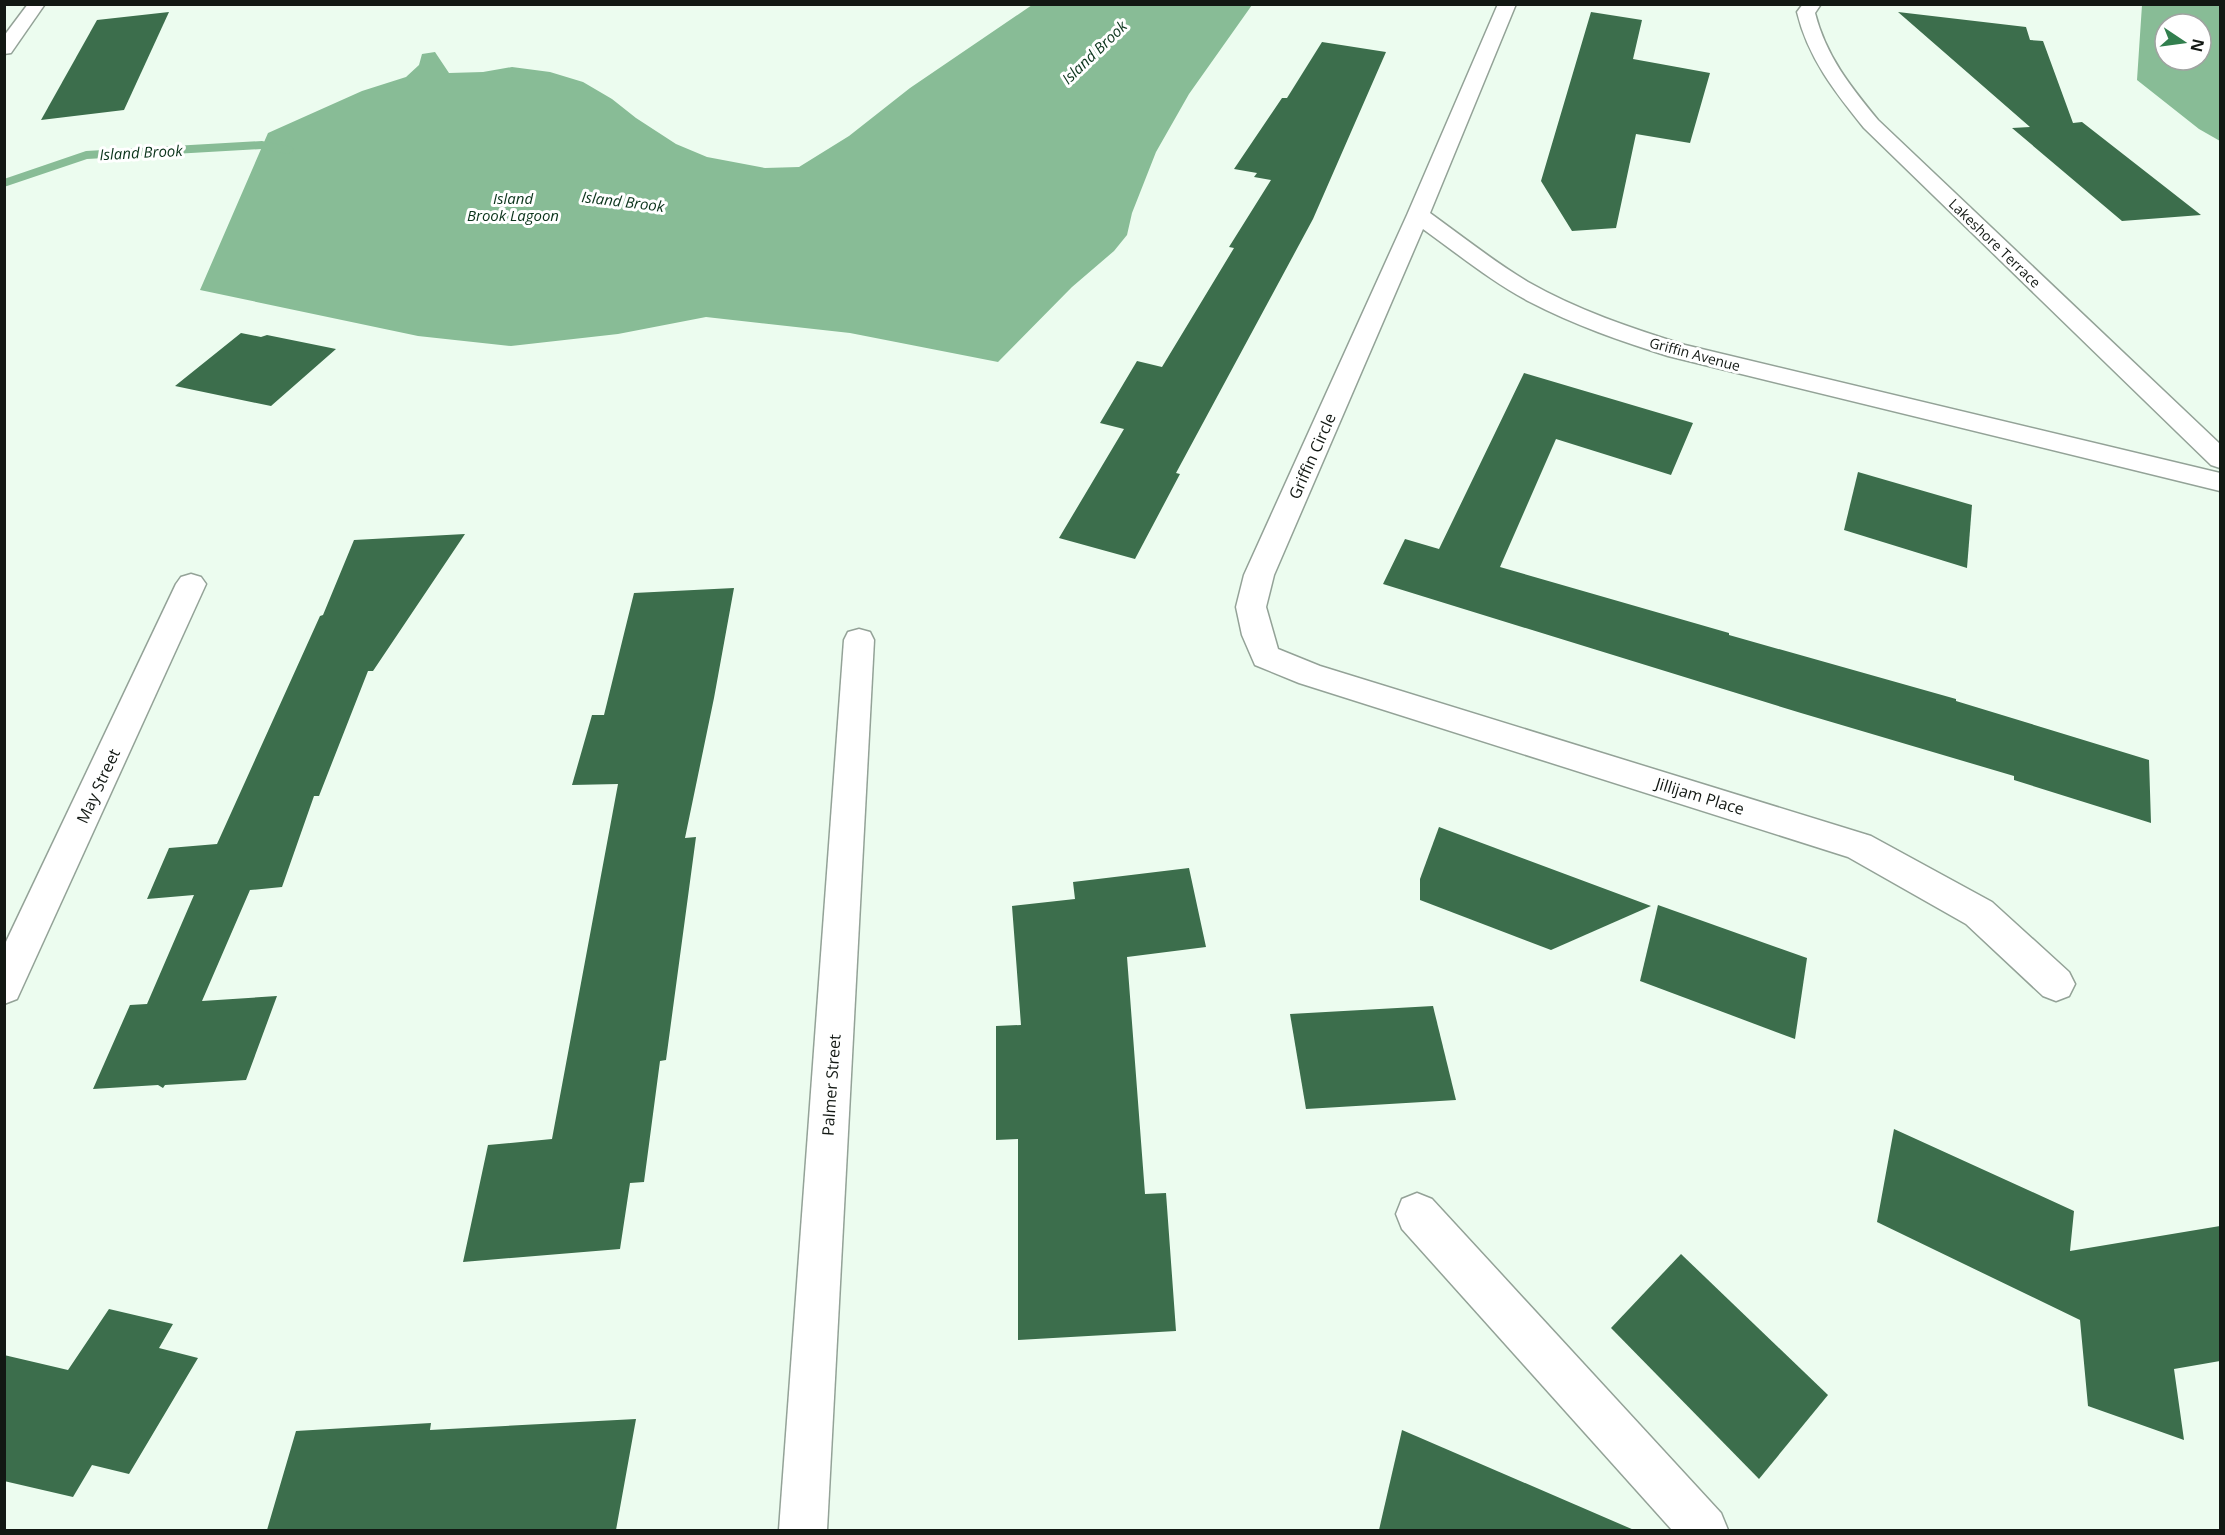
<svg xmlns="http://www.w3.org/2000/svg" width="2225" height="1535" viewBox="0 0 2225 1535" font-family="'Open Sans',sans-serif">
	<rect width="100%" height="100%" fill="#ecfcef"/>
	<g fill="#88bc96" fill-rule="evenodd">
		<polygon points="1032,5 1252,5 1189,94 1156,152 1132,213 1127,235 1114,251 1072,287 998,362 850,333 706,317 618,334 511,346 418,336 200,290 268,133 362,91 406,77 419,65 422,54 435,52 449,73 483,72 512,67 550,72 583,82 612,99 636,118 676,144 707,157 765,168 799,167 849,136 910,88"/>
		<path d="M2142,5H2220V141L2199,129L2137,80ZM2165,24H2201V60H2165Z"/>
	</g>
	<g fill="none" stroke-linecap="round" stroke-linejoin="round">
		<polygon fill="#88bc96" fill-rule="evenodd" points="262,141 292,147 294,150 288,154 262,149 87,159 4,187 4,179 86,151"/>
	</g>
	<g fill="#3c6e4c">
		<polygon points="169,12 124,110 41,120 97,20"/>
		<polygon points="1591,12 1642,20 1633,59 1710,73 1690,143 1636,134 1616,228 1572,231 1541,181"/>
		<polygon points="1898,12 2026,27 2030,40 2043,41 2073,123 2082,122 2201,215 2122,221 2012,128 2030,127"/>
		<polygon points="1322,42 1386,52 1313,219 1176,473 1180,474 1135,559 1059,538 1124,429 1100,423 1137,361 1162,367 1234,248 1229,247 1271,180 1254,177 1257,173 1234,169 1282,98 1287,98"/>
		<polygon points="241,333 261,337 267,335 336,349 271,406 175,386"/>
		<polygon points="1524,373 1693,423 1671,475 1556,439 1500,567 1729,633 1729,635 1956,699 1956,701 2149,760 2151,823 2014,780 2014,776 1801,713 1383,584 1405,539 1439,549"/>
		<polygon points="1858,472 1972,505 1967,568 1844,530"/>
		<polygon points="465,534 373,671 368,671 319,796 314,796 282,887 250,890 202,1001 277,996 246,1080 165,1085 163,1088 158,1085 93,1089 130,1005 147,1004 194,895 147,899 169,848 217,844 320,616 323,615 354,540"/>
		<polygon points="734,588 714,698 685,838 696,837 666,1060 660,1061 644,1182 630,1183 620,1249 463,1262 488,1145 552,1139 618,784 572,785 592,715 604,715 634,593"/>
		<polygon points="1439,827 1651,906 1551,950 1420,900 1420,879"/>
		<polygon points="1189,868 1206,947 1127,957 1145,1194 1166,1193 1176,1331 1018,1340 1018,1139 996,1140 996,1026 1021,1025 1012,906 1075,899 1073,882"/>
		<polygon points="1658,905 1807,958 1795,1039 1640,981"/>
		<polygon points="1433,1006 1456,1100 1306,1109 1290,1014"/>
		<polygon points="1894,1129 2074,1211 2070,1251 2220,1226 2220,1361 2174,1369 2184,1440 2088,1406 2080,1320 1877,1222"/>
		<polygon points="1681,1254 1828,1395 1759,1479 1611,1328"/>
		<polygon points="109,1309 173,1324 159,1348 198,1358 129,1474 92,1465 73,1497 4,1481 4,1355 68,1370"/>
		<polygon points="636,1419 616,1530 267,1530 296,1431 431,1423 430,1430"/>
		<polygon points="1402,1430 1634,1530 1379,1530"/>
	</g>
	<g fill="none" stroke-linecap="round" stroke-linejoin="round">
		<defs>
			<g id="minor">
				<polygon points="28,4 45,4 11,53 4,54 4,36"/>
				<path d="M1498,4H1516L1430,213C1462,236 1493,261 1528,282C1577,310 1631,328 1685,345L2220,473V491L1668,356C1621,341 1574,325 1530,302C1492,282 1458,254 1423,229L1274,575L1266,607L1278,649L1320,666L1871,836L1992,902L2069,972L2075,984L2069,996L2056,1001L2043,996L1966,924L1848,857L1299,683L1255,665L1242,635L1236,607L1244,575L1407,215Z"/>
				<path d="M1803,4H1821L1815,13C1826,56 1850,86 1878,120L2220,444V468L2211,465L1864,128C1835,92 1808,58 1797,12Z"/>
				<polygon points="191,574 201,577 206,584 17,999 4,1004 4,946 176,584 181,577"/>
				<polygon points="859,629 870,632 874,640 827,1530 779,1530 844,640 848,632"/>
				<polygon points="1417,1193 1432,1199 1721,1513 1728,1530 1672,1530 1402,1229 1396,1214 1402,1199"/>
			</g>
		</defs>
		<use href="#minor" stroke="#93a297" stroke-width="3"/>
		<use href="#minor" fill="#fff" fill-rule="evenodd"/>
	</g>
	<g text-anchor="middle" dominant-baseline="central" stroke-width="6" stroke-linejoin="round" paint-order="stroke">
		<g font-size="14" fill="#121813" stroke="#fff">
			<text transform="translate(1995 243) rotate(44)">Lakeshore Terrace</text>
			<text transform="translate(1695 354) rotate(15)">Griffin Avenue</text>
		</g>
		<g font-size="15" font-style="italic" fill="#0a331a" stroke="#fff">
			<text transform="translate(1094 52) rotate(-44)">Island Brook</text>
			<text transform="translate(141 152) rotate(-3)">Island Brook</text>
			<text x="513" y="198">Island<tspan x="513" dy="17">Brook Lagoon</tspan></text>
			<text transform="translate(623 201) rotate(7)">Island Brook</text>
		</g>
		<g font-size="16" fill="#121813" stroke="#fff">
			<text transform="translate(1312 456) rotate(-66)">Griffin Circle</text>
			<text transform="translate(98 786) rotate(-65)">May Street</text>
			<text transform="translate(1700 796) rotate(17)">Jillijam Place</text>
			<text transform="translate(831 1085) rotate(-86)">Palmer Street</text>
		</g>
	</g>
	<rect width="2225" height="1535" fill="none" stroke="#121813" stroke-width="12"/>
	<g transform="translate(2183 42) rotate(103)"><circle r="28" fill="#ffffff" stroke="#a0a3a1" stroke-width="1.5"/>
	<path d="M0-4.5L10 22L0 15L-10 22Z" fill="#327f4e"/>
	<text y="-9" font-size="16" font-weight="bold" text-anchor="middle" fill="#121813">N</text>
	</g>
</svg>
